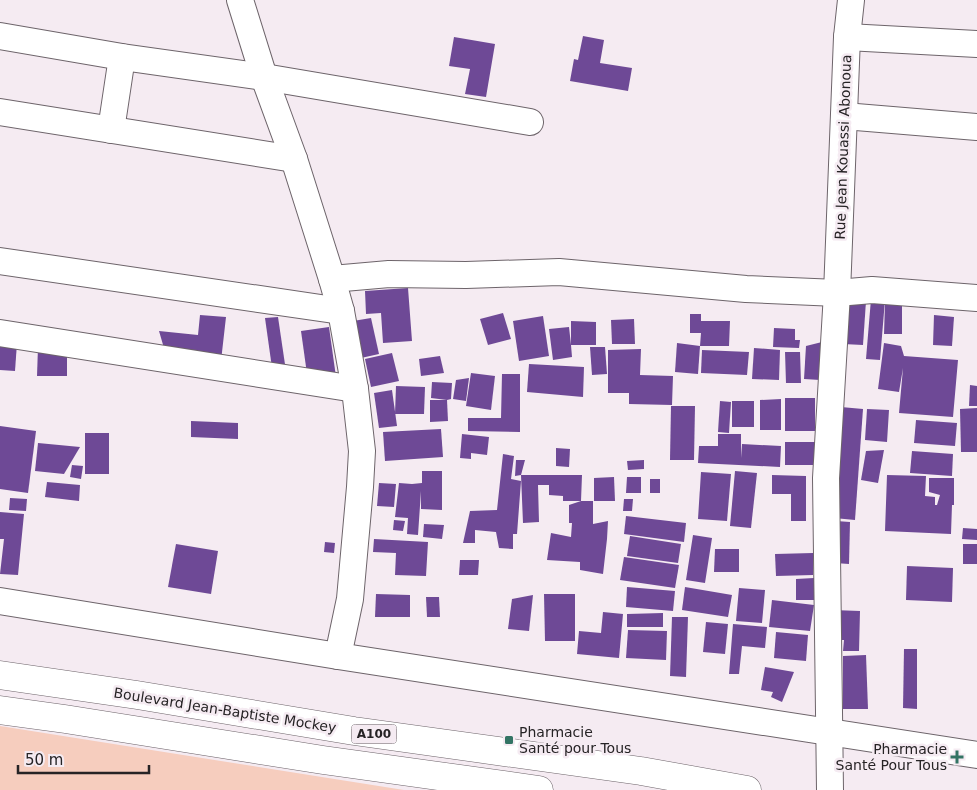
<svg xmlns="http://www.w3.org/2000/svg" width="977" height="790" viewBox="0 0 977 790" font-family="'DejaVu Sans',sans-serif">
	<rect width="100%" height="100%" fill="#f5ebf2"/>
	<polygon fill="#f6cdbe" points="0,726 404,790 0,790"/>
	<g fill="#6e4996">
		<polygon points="583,36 604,40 600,63 632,68 628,91 570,81 574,59 578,60"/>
		<polygon points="454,37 495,44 486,97 465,94 470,69 449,66"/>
		<polygon points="408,288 412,341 383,343 381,313 366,314 365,291"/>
		<polygon points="871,299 885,300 880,360 866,359"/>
		<polygon points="846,300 866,301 863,345 843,344"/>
		<polygon points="885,303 902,303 902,334 884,334"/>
		<polygon points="503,313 511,339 488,345 480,319"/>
		<polygon points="690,314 701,314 701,321 730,321 729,346 700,346 701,333 690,333"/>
		<polygon points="200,315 226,317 221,361 166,355 159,331 198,335"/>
		<polygon points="934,315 954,317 952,346 933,345"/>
		<polygon points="543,316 549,356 519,361 513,321"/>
		<polygon points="278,317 287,378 273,375 265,318"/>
		<polygon points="371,318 379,354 361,358 353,321"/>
		<polygon points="634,319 635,344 612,344 611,320"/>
		<polygon points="571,321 596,322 596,345 571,345 572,357 553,360 549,329 569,327 571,345"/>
		<polygon points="329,327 336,377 308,381 301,331"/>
		<polygon points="774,328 795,329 795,340 800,340 799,348 773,347"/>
		<polygon points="0,342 17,343 15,371 0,370"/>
		<polygon points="822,342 820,380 804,379 806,346"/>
		<polygon points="677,343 700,346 698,374 675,372"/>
		<polygon points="884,343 901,346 904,356 958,360 953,417 899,413 903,368 899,392 878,389"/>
		<polygon points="38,347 67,348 67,376 37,376"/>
		<polygon points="590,347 605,347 607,374 592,375"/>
		<polygon points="754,348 780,350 779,380 752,379"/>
		<polygon points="641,349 640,375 673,376 672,405 629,404 629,393 608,393 608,350"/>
		<polygon points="702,350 749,352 747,375 701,373"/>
		<polygon points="785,352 800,352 801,383 786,383"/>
		<polygon points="392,353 399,381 371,387 365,359"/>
		<polygon points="440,356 444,373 421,376 419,359"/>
		<polygon points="529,364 584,367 583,397 527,392"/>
		<polygon points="471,373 495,376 491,410 466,406"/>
		<polygon points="502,374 520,374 520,432 468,431 468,418 501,418"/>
		<polygon points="469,378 466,401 453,399 456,380"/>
		<polygon points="432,382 452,383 451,399 447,400 431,398"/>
		<polygon points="970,385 977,386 977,406 969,406"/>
		<polygon points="396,386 425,387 424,414 395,414"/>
		<polygon points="392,390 397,426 379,428 374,393"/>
		<rect x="785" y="398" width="30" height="33"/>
		<polygon points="781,399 781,430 760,430 760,400"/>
		<polygon points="430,400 447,400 448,421 430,422"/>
		<polygon points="720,401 731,402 729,433 718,432"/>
		<rect x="732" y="401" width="22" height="26"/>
		<polygon points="671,406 695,406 694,460 670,460"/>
		<polygon points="841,407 863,409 855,520 834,518"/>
		<polygon points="977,408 977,452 961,452 960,409"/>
		<polygon points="867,409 889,410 887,442 865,440"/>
		<polygon points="916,420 957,423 955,446 914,443"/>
		<polygon points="191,421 238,423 238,439 191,437"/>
		<polygon points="0,426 36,431 28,493 0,489"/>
		<polygon points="441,429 443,457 385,461 383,432"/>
		<rect x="85" y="433" width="24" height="41"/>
		<polygon points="462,434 489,437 487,455 471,453 471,459 460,458"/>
		<polygon points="718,434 741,434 741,458 742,444 781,446 780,467 698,463 699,446 718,446"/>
		<polygon points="785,442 816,442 815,465 785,465"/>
		<polygon points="38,443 80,447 64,474 35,471"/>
		<polygon points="556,448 570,449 569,467 556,466"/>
		<polygon points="884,450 878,483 861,480 866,451"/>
		<polygon points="912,451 953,454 952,476 910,473"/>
		<polygon points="503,454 514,456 511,479 521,481 517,534 513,534 513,549 499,548 496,532 475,530 475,543 463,543 470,511 497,510"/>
		<polygon points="516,460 525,460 521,475 515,476"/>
		<polygon points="644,460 644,469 628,470 627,461"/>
		<polygon points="72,465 83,466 81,479 70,477"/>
		<polygon points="422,471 442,471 442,510 421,509 421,491 418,535 407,534 408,518 395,517 399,483 412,484 422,483"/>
		<polygon points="735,471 757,473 751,528 730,526"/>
		<polygon points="701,472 731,474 727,521 698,519"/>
		<polygon points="521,475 582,475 581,501 563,501 563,496 549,495 549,485 538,485 539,522 523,523"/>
		<polygon points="772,475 806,476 806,521 791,521 791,494 772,494"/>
		<polygon points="887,475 926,476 925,496 935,497 935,505 937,505 940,495 929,492 929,478 954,478 954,505 952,505 951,534 885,531"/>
		<polygon points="614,477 615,501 594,501 594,478"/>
		<polygon points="627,477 641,477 641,493 626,493"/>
		<rect x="650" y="479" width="10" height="14"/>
		<polygon points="47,482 80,485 79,501 45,497"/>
		<polygon points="379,483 396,484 394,507 377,506"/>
		<polygon points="10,498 27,499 26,511 9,510"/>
		<polygon points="624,499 633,499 632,511 623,511"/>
		<polygon points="581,501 593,501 593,524 608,521 607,539 603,574 580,570 580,562 547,560 551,533 571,537 572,523 569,523 569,505"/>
		<polygon points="0,512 24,514 18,575 0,574 4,539 0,539"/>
		<polygon points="626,516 686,523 684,542 624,534"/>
		<polygon points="394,520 405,521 403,531 393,530"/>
		<polygon points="836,521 850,522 849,564 835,563"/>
		<polygon points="424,524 444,525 442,539 423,537"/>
		<polygon points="963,528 977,529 977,540 962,539"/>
		<polygon points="693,535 712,538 705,583 686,580"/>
		<polygon points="630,536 681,544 678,563 627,556"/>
		<polygon points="374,539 428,542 426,576 395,575 396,553 373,552"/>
		<polygon points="325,542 335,543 334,553 324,552"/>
		<polygon points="176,544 218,551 211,594 168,587"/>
		<rect x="963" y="544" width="14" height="20"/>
		<polygon points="715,549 739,549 739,572 714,572"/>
		<polygon points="813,553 813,575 776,576 775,554"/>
		<polygon points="624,557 679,565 675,588 620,580"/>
		<polygon points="460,560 479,560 478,575 459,575"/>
		<polygon points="907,566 953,568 952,602 906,600"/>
		<polygon points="814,578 814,600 796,600 796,579"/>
		<polygon points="627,587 675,591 673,611 626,607"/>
		<polygon points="685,587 732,595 728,617 682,610"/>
		<polygon points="739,588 765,590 762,623 736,621"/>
		<polygon points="376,594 410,595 410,617 375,617"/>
		<polygon points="544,594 575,594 575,641 545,641"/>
		<polygon points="533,595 529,631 508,629 512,599"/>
		<polygon points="426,597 439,597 440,617 427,617"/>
		<polygon points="772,600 814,605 810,631 769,627"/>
		<polygon points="833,610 860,611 859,651 843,651 844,640 833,640"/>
		<polygon points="603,612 623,614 619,658 577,654 579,631 601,633"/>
		<polygon points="663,613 663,627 627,627 627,614"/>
		<polygon points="672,617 688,617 686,677 670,676"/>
		<polygon points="706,622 728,624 725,654 703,652"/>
		<polygon points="733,624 767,627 765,648 742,646 739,674 729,674"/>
		<polygon points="628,630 667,631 666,660 626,658"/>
		<polygon points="776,632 808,635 806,661 774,658"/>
		<polygon points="904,649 917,649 917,709 903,708"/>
		<polygon points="866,655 868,709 843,709 843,656"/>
		<polygon points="765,667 794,672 782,702 771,697 773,692 761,690"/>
	</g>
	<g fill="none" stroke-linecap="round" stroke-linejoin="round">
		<defs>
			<g id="minor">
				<polyline points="240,0 264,77 294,159 332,279 341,311 355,389 362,451 360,487 350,599 338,656"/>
				<polyline points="0,36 122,57 264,77 530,122"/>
				<polyline points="847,37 977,44"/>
				<polyline points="0,112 294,159"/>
				<polyline points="844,116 977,127"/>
				<polyline points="111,130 122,57"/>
				<polyline points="0,261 341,311"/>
				<polyline points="332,279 389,274 466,275 559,272 746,289 837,293 872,290 977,298"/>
				<polyline points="0,333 355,389"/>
				<polyline points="0,601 338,656 977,755"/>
				<polyline points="830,790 826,478 837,293 847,37 851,0"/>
			</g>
			<g id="highway">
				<polyline points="0,675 137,695 354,731 641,771 747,790"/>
				<polyline points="0,710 65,719 323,760 539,790"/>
			</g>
		</defs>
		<use href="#minor" stroke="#6d646a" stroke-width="28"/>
		<use href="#highway" stroke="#6d646a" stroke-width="29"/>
		<use href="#minor" stroke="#fff" stroke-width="26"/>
		<use href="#highway" stroke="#fff" stroke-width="28"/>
	</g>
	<g fill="#337464" stroke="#f5ebf2" stroke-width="2">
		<rect x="504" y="735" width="10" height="10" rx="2.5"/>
		<path d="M954.5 749.5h5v5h5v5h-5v5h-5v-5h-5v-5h5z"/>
	</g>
	<g text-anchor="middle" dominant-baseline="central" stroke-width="5" stroke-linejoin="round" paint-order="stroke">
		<rect fill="#f5ebf2" stroke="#645f62" stroke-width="1" x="351.5" y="724.5" width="45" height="19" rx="4"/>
		<g font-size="12" font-weight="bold" fill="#262325">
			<text x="374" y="734">A100</text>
		</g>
		<g font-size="14" fill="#262325" stroke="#f5ebf2">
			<text transform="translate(843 147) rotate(-88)">Rue Jean Kouassi Abonoua</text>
			<text transform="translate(225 710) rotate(9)">Boulevard Jean-Baptiste Mockey</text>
		</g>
		<g font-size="14" fill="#262325" stroke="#f5ebf2" text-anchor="start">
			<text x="519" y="732">Pharmacie<tspan x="519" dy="16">Santé pour Tous</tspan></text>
			<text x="947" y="749" text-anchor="end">Pharmacie<tspan x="947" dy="16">Santé Pour Tous</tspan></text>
		</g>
	</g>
	<path d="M18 765v8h131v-8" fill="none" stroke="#262325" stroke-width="2.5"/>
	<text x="25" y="765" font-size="15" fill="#262325" stroke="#f5ebf2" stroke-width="4" paint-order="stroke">50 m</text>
</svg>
